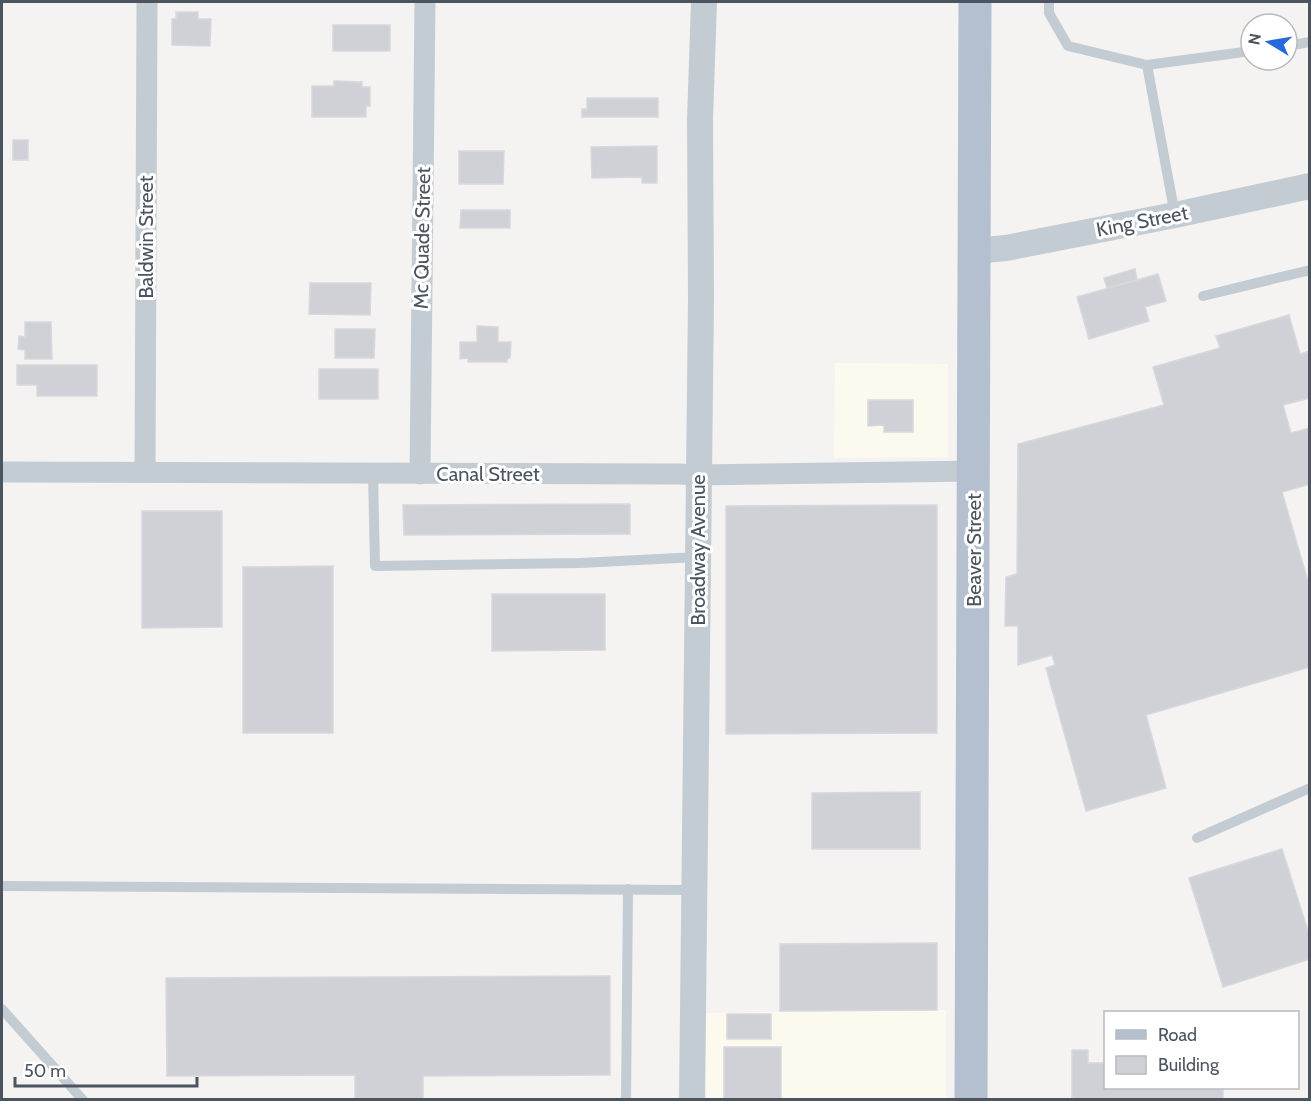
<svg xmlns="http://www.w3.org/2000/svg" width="1311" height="1101" viewBox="0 0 1311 1101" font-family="Cabin,sans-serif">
	<rect width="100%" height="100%" fill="#f4f3f2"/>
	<g fill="#fcf9ef">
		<polygon points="835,363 948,364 948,457 834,458"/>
		<polygon points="946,1010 946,1099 706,1100 706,1013"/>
	</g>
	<g fill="#d0d1d6" stroke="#d7d8dd" stroke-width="1.5">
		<polygon points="176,12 198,12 198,19 211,19 210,46 172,45 172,19 176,19"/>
		<rect x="333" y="25" width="57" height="26"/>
		<polygon points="334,81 362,82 362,87 370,87 370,106 366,106 366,117 312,117 312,86 334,86"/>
		<polygon points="587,98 658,98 658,117 582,117 582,109 587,109"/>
		<rect x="13" y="140" width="15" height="20"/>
		<polygon points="657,146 657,183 642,183 642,177 592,178 591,147"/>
		<polygon points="459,151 504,151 503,184 459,184"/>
		<polygon points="461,210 510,210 510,228 460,228"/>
		<polygon points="1135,269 1137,280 1107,288 1104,278"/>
		<polygon points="1158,274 1166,301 1145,307 1149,321 1089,339 1077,297"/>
		<polygon points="310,283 371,283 370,315 309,314"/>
		<polygon points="1289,315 1300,354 1310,351 1310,398 1283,405 1291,433 1310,428 1310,484 1282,492 1310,588 1310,667 1146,715 1166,788 1086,811 1046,668 1055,665 1052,655 1018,665 1018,626 1005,626 1006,577 1017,574 1018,444 1164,405 1153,367 1220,348 1216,336"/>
		<polygon points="25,322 51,322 52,359 25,359 25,350 18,349 19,336 25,337"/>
		<polygon points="477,326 498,327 498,342 511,342 510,358 507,359 507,362 468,362 468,358 460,359 460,342 477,342"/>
		<polygon points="335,329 375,329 374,358 335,358"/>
		<polygon points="17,365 97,365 97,396 37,396 37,385 17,385"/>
		<rect x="319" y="369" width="59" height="30"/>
		<polygon points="868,400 913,400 913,432 884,432 884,425 868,426"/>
		<polygon points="630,504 630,534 404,535 403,505"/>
		<polygon points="937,505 937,733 726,734 726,506"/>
		<polygon points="142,511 222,511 222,627 142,628"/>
		<polygon points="333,566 333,733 243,733 243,567"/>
		<polygon points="492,594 605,594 605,650 492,651"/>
		<polygon points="920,792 920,849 812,849 812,793"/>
		<polygon points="1282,849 1310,937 1310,959 1223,987 1189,878"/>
		<polygon points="937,943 937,1010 780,1011 780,944"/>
		<polygon points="610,976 610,1075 423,1076 423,1100 355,1100 355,1075 167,1076 166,978"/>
		<rect x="727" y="1014" width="44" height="25"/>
		<rect x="724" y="1047" width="57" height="53"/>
		<polygon points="1072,1050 1088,1050 1088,1063 1106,1063 1106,1088 1223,1088 1223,1100 1072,1100"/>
	</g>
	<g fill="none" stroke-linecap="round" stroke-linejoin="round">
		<g stroke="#c4ccd3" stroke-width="10">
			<polyline points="1049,2 1049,13 1068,46 1147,65 1175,215"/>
			<polyline points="1287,46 1310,42"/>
			<polyline points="1147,65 1251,51"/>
			<polyline points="1203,296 1310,270"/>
			<polyline points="373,473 375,566 580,563 698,557"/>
			<polyline points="1197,838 1310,788"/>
			<polyline points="2,886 694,890"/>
			<polyline points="2,1009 83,1100"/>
			<polyline points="626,1100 628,889"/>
		</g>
		<g stroke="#c4ccd3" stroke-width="21">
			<polyline points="2,472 678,474 698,475 974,471"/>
			<polyline points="145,472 147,2"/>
			<polyline points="420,474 425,2"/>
		</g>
		<g stroke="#c4ccd3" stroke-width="26">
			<polyline points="974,251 1006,248 1175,215 1310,186"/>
			<polyline points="692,1100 701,298 700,119 704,2"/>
		</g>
		<polyline stroke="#b4c0cf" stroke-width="33" points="971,1100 975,2"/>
	</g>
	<g text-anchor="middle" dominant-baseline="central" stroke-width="6" stroke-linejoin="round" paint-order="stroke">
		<g font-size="20" fill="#4b545f" stroke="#fff">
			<text transform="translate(1142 221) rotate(-11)">King Street</text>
			<text transform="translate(146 237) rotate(-90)">Baldwin Street</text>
			<text transform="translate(422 238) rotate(-89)">Mc Quade Street</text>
			<text x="488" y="474">Canal Street</text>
			<text transform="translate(698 550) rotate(-90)">Broadway Avenue</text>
			<text transform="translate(974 550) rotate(-90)">Beaver Street</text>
		</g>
	</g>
	<rect width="1311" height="1101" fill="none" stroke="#4b545f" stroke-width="6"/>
	<rect x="1104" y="1011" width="195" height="78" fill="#ffffff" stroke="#b7bbbf" stroke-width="1.5"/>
	<rect x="1116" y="1030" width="30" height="9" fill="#b4c0cf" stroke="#b7bbbf" stroke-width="1.5"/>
	<text x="1158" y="1041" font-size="18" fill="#4b545f">Road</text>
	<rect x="1116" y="1056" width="30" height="18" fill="#d0d1d6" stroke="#b7bbbf" stroke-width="1.5"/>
	<text x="1158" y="1071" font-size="18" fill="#4b545f">Building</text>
	<g transform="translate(1269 42) rotate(281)"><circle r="28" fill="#ffffff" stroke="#b7bbbf" stroke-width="1.5"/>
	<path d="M0-4.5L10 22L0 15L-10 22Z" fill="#256adc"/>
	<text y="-9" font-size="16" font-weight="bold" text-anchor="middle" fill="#4b545f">N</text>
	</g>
	<path d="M15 1077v9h182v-9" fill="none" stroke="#4b545f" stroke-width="3"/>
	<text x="24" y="1077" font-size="18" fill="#4b545f" stroke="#ffffff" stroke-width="4.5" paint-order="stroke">50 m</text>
</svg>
